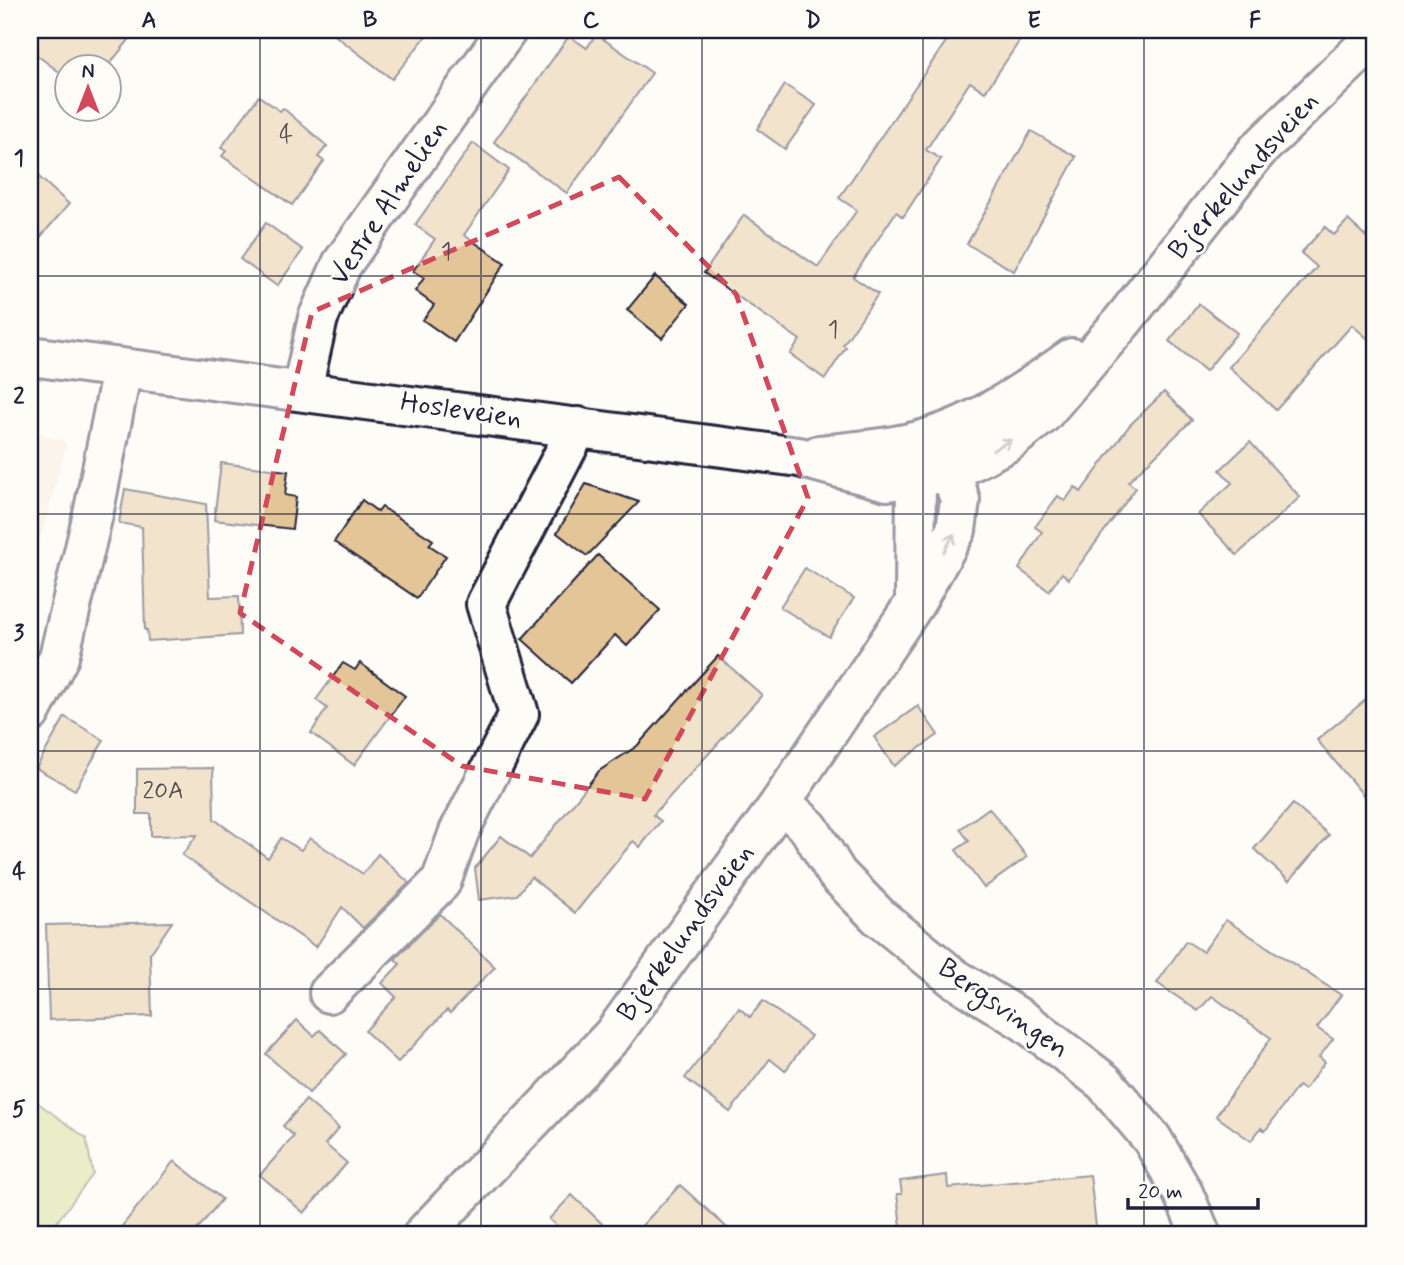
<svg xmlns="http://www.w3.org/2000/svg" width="1404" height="1265" viewBox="0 0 1404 1265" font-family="Mynerve,sans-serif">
	<rect width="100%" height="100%" fill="#fdfcf7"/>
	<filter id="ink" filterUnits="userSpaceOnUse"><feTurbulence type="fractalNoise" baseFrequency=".0143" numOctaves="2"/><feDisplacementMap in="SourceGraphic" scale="14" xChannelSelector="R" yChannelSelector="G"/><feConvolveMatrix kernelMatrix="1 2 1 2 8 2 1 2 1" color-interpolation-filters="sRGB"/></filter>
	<g filter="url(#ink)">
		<polygon fill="#f6ecda" points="30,431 67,442 30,575"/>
		<polygon fill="#d0dd91" stroke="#798066" stroke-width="2" points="30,1097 86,1138 93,1174 47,1235 30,1235"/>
		<g fill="#e4c597" stroke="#22223b" stroke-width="2">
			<polygon points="30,30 137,30 108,66 66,66 66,77 30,50"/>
			<polygon points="328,30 431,30 392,79"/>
			<polygon points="954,30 1027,30 985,92 970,82 926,150 941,159 903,217 896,212 853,277 878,294 843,345 846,347 825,379 790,354 800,340 704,273 744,215 818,267 857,210 839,198"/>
			<polygon points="596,34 652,73 567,193 494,142 569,36 587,48"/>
			<polygon points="785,85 816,105 785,149 757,129"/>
			<polygon points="259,96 280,111 283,108 327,146 318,157 324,161 292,205 222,156 226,151 221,148"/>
			<polygon points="1031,131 1076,157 1014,271 967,244"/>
			<polygon points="473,143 509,170 464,235 505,263 454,342 423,320 434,305 415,291 424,278 413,271 435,239 415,225"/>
			<polygon points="30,169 69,204 30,249"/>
			<polygon points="1348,220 1374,244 1374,344 1352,325 1276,410 1229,367 1317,267 1301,253 1325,227 1334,235"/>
			<polygon points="266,223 303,250 277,286 240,259"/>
			<polygon points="655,276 689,304 662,338 627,310"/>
			<polygon points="1199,304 1237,333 1206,371 1169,341"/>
			<polygon points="1164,392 1192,420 1128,482 1136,488 1069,579 1062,573 1049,591 1019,569 1042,532 1035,527 1058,496 1065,501 1075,487 1081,492 1129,426"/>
			<polygon points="1250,442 1300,497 1237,555 1198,514 1232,483 1220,470"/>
			<polygon points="221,463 288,471 285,495 296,497 292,529 214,520"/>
			<polygon points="586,484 639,502 587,556 557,533"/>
			<polygon points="125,489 206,504 210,597 239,596 240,635 148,641 147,630 145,630 142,527 119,523"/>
			<polygon points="362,500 378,512 382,507 433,540 429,545 446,556 417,598 334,542"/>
			<polygon points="598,555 660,610 627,646 615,635 571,683 522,639"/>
			<polygon points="805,568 854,598 829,637 780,607"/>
			<polygon points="718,656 762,695 653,815 661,821 640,847 633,841 575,913 531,877 517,895 479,900 475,868 501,836 530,858 599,771 637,746"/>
			<polygon points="343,663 355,670 360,663 405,696 354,765 311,733 327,708 316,700"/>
			<polygon points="1374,693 1374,808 1317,740"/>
			<polygon points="918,706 938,735 894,766 874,737"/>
			<polygon points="65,717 104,740 75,790 36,768"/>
			<polygon points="213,768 214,819 268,858 281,838 301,850 310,838 363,874 378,854 409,883 363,928 342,907 316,947 182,855 197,835 151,836 151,814 137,814 137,769"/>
			<polygon points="1293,804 1329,835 1289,881 1254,849"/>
			<polygon points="989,808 1027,857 984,888 956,850 969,841 960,829"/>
			<polygon points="440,914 495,967 450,1013 447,1010 398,1062 365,1031 396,997 382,983 400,964 395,959"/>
			<polygon points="1226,920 1341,995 1317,1028 1333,1039 1319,1057 1325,1062 1304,1090 1298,1086 1265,1131 1261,1128 1251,1141 1216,1116 1271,1038 1212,996 1198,1011 1157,983 1186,941 1203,952"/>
			<polygon points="172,922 150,954 152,1016 49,1020 46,925"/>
			<polygon points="763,1001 811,1036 785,1071 770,1059 730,1112 685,1078 739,1008 750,1017"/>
			<polygon points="297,1020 314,1036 320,1030 346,1054 309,1093 266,1054"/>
			<polygon points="306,1100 339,1128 325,1144 347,1163 304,1213 260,1175 294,1136 283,1126"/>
			<polygon points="174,1161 222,1199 193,1235 115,1235"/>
			<polygon points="947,1175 948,1188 1090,1175 1097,1235 902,1235 897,1194 902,1194 900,1181"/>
			<polygon points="680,1185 735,1235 633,1235"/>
			<polygon points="572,1195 614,1235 566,1235 549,1219"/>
		</g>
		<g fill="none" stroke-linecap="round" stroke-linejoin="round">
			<defs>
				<g id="minor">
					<polyline points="302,390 318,318 342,264 507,30"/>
					<polyline points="915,596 916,476 925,444"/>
					<polyline points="30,713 59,657 94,510 122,369"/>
					<polyline points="781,802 809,828 837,874 880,918 954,978 1024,1021 1104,1082 1152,1139 1183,1193 1201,1235"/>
					<polyline points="329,993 441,882 459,832 519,714 486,604 578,427"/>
					<polyline points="423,1235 613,1035 781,802 915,603 956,530 960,500 951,472 930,444"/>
				</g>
				<g id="major">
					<polyline points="30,356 799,457 887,481 951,472 1008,442 1042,415 1122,322 1257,151 1374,38"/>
					<path d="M819,455C855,451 891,449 926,439C980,423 1027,390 1072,358"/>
				</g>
			</defs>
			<use href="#minor" stroke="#22223b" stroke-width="44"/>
			<use href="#major" stroke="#22223b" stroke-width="44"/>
			<use href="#minor" stroke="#fdfcf7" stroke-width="38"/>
			<use href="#major" stroke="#fdfcf7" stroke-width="38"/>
		</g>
		<defs><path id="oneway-shaft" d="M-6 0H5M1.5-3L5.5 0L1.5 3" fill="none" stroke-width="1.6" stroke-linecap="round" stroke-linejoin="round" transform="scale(1.75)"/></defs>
		<g stroke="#9a9aa2">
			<use href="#oneway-shaft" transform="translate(1002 445) rotate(-30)"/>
			<use href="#oneway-shaft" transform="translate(949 543) rotate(-61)"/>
		</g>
	</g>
	<path d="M0 0H1404V1265H0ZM619,177L736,294L808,498L645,799L462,766L240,613L312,312Z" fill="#fdfcf7" fill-opacity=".55" fill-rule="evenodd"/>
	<path fill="none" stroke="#d1495b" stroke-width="5" stroke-dasharray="14 9" stroke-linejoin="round" d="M619,177L736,294L808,498L645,799L462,766L240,613L312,312Z"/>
	<path fill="none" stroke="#22223b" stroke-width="2" stroke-opacity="0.55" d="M260,30V1235M481,30V1235M702,30V1235M923,30V1235M1144,30V1235M30,276H1374M30,514H1374M30,751H1374M30,989H1374"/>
	<g text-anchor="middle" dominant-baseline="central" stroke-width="5" stroke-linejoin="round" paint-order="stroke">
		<g font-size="24" fill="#524b52">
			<text x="286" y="135">4</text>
			<text x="446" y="252">1</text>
			<text x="833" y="330">1</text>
			<text x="163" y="791">20A</text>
		</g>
		<g font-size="28" fill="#22223b" stroke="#fdfcf7">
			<text transform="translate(1244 176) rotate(-49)">Bjerkelundsveien</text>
			<text transform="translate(389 203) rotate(-57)">Vestre Almelien</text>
			<text transform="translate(461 411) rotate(8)">Hosleveien</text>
			<text transform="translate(686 933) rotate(-54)">Bjerkelundsveien</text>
			<text transform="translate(1003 1009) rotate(35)">Bergsvingen</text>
		</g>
	</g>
	<rect width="1404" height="1265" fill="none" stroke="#fdfcf7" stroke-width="77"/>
	<g transform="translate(88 88)"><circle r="33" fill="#fdfcf7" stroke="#a5a5ac" stroke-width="2"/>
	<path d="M0-5L12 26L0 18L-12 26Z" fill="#d1495b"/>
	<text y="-10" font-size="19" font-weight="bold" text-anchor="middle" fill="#22223b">N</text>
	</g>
	<path d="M1128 1198v10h130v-10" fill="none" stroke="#22223b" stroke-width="3.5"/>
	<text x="1138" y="1198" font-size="21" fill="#22223b" stroke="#fdfcf7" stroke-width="5" paint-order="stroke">20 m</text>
	<rect x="38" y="38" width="1328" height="1188" fill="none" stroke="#22223b" stroke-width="2.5"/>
	<g font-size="23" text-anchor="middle" font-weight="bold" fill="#22223b">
		<text x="149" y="27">A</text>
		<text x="370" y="27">B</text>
		<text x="591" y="27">C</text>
		<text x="813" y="27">D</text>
		<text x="1034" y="27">E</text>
		<text x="1255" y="27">F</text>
		<text x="19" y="165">1</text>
		<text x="19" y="403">2</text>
		<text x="19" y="640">3</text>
		<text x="19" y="878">4</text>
		<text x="19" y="1116">5</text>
	</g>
</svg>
